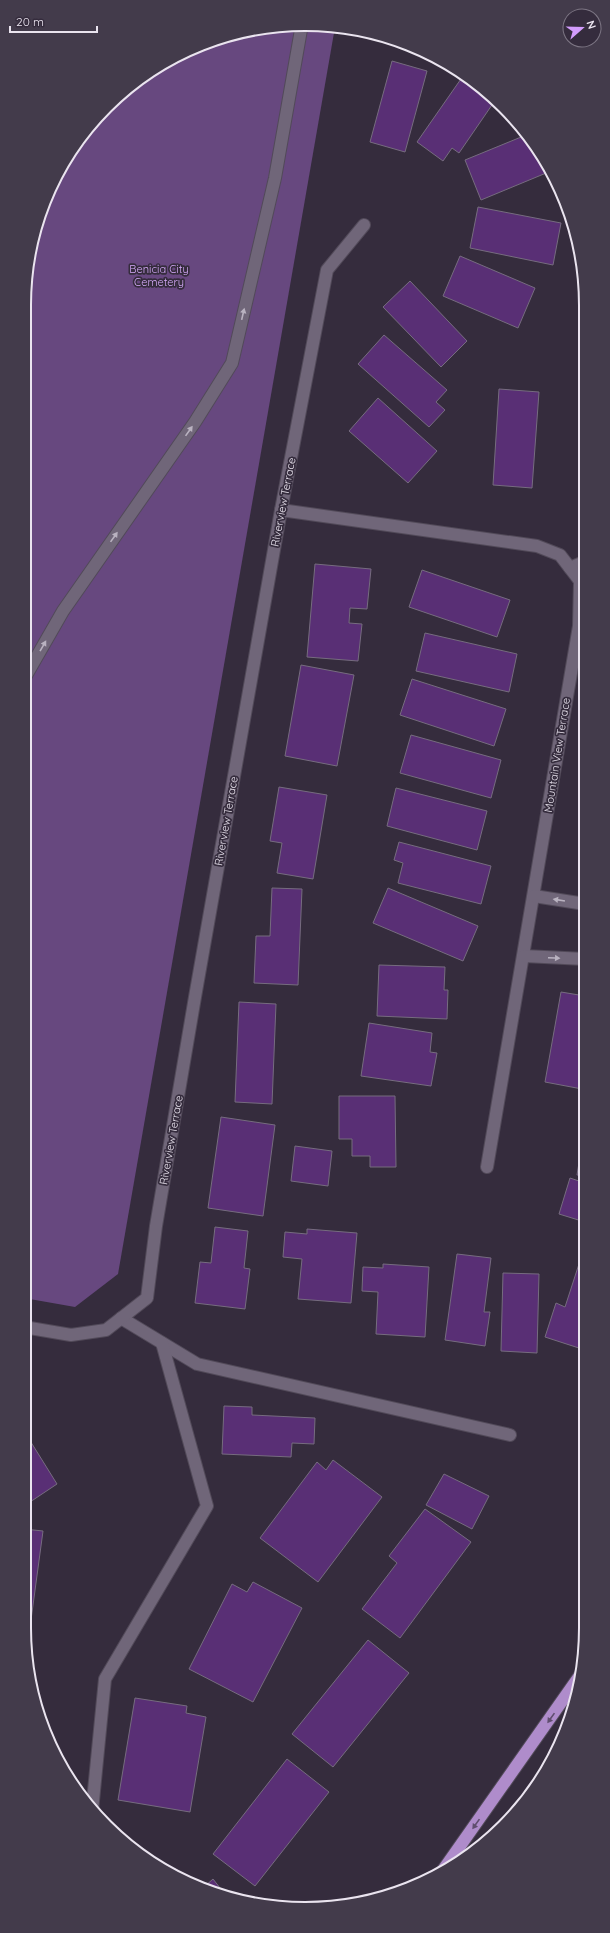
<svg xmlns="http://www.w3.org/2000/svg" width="610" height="1933" viewBox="0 0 610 1933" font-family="Quicksand,sans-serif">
	<rect width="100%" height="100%" fill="#352c3d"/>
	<polygon fill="#67487f" points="305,24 335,27 118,1274 75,1307 24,1298 24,305 29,250 45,197 71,149 106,106 149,71 198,45 250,29"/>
	<g fill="#592f75" stroke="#766c7f">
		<polygon points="392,61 427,71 405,152 370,142"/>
		<polygon points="463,76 494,102 459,153 452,148 443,161 417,142"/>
		<polygon points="526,135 551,171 481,200 465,160"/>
		<polygon points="478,207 561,223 553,265 470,248"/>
		<polygon points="460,256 535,288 518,328 443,296"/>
		<polygon points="410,281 467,341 441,367 383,307"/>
		<polygon points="384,335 447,390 436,402 445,410 429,427 358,364"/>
		<polygon points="499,389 539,392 532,488 493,485"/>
		<polygon points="378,398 437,451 408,483 349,431"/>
		<polygon points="315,564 371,569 367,609 350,608 349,623 362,624 358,661 307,657"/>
		<polygon points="422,570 510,600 497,637 409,607"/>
		<polygon points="425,633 517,654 509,692 416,671"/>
		<polygon points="301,665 354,675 337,766 285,756"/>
		<polygon points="412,679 506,709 494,746 400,715"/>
		<polygon points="411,735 501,760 491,798 400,773"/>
		<polygon points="279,787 327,795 313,879 277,873 282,843 270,841"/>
		<polygon points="396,788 487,811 477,850 387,826"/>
		<polygon points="399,842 491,866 481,904 398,883 403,863 394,860"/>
		<polygon points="272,888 302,889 298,985 254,983 256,936 270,936"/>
		<polygon points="388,888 478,926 463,961 373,923"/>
		<polygon points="379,965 445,967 444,990 448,990 447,1019 377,1016"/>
		<polygon points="561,992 585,996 585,1072 582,1089 545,1082"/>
		<polygon points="239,1002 276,1004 272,1104 235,1102"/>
		<polygon points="369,1023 432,1033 430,1052 437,1053 431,1086 361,1076"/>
		<polygon points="339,1096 395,1096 396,1167 370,1167 370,1156 352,1156 352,1139 339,1139"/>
		<polygon points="221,1117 275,1125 263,1216 208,1208"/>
		<polygon points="583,1138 585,1138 585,1176 577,1175"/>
		<polygon points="295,1146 332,1151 328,1186 291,1181"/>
		<polygon points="570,1178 585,1183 585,1222 559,1214"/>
		<polygon points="215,1227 248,1231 244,1268 250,1269 245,1309 195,1303 200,1262 211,1263"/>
		<polygon points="307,1229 357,1233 351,1303 298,1299 302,1259 283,1257 285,1232 307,1234"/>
		<polygon points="457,1254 491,1258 484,1312 490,1312 485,1346 445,1340"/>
		<polygon points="383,1264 429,1267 425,1337 376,1334 378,1292 362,1291 363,1267 383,1268"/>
		<polygon points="579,1264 585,1266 585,1350 545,1337 556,1303 565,1307"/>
		<polygon points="503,1273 539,1274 537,1353 501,1351"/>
		<polygon points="224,1406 252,1407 252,1415 315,1418 314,1444 292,1443 291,1457 222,1454"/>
		<polygon points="24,1431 57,1484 24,1506"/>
		<polygon points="333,1460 382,1497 318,1582 260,1538 317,1462 326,1470"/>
		<polygon points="444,1474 489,1496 472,1529 426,1505"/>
		<polygon points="425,1509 471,1542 400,1638 362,1609 397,1563 389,1556"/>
		<polygon points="24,1529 43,1531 31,1620 24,1619"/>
		<polygon points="253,1582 302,1608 253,1702 189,1669 232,1584 247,1592"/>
		<polygon points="368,1640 409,1673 333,1767 292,1734"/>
		<polygon points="135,1698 187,1706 186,1713 206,1717 190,1812 118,1800"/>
		<polygon points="287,1759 329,1792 255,1886 213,1854"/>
		<polygon points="213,1879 224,1893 204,1887"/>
	</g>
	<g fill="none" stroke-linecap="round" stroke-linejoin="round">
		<defs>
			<g id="service">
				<polyline points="570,568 584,562"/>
				<polyline points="24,679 63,611 195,422 232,363 275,178 302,24"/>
				<polyline points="121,1318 197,1364 510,1435"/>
				<polyline points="92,1811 105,1679 207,1506 162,1343"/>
			</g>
			<g id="minor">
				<polyline points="281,510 537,546 560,555 580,581 579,626 487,1167"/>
				<polyline points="534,896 585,904"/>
				<polyline points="524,956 585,959"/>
				<polyline points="24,1327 71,1335 106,1330 147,1298 156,1226 195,997 281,510 327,270 364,225"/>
			</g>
			<polyline id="motorway" points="441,1873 581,1674"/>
		</defs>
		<use href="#service" stroke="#524a59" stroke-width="14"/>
		<use href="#minor" stroke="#524a59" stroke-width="14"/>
		<use href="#motorway" stroke="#524a59" stroke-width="14"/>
		<use href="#service" stroke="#706679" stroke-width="12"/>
		<use href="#minor" stroke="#706679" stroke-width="12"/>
		<use href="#motorway" stroke="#af8ccb" stroke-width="12"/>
	</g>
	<defs><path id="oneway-solid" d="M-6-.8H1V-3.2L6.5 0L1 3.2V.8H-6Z"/></defs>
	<g fill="#b9b2c0">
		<use href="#oneway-solid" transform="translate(243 314) rotate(-77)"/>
		<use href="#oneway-solid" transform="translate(189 431) rotate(-55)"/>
		<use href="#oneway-solid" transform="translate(114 537) rotate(-55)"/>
		<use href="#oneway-solid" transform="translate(43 646) rotate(-60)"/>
		<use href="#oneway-solid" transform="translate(559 900) rotate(-171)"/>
		<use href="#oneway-solid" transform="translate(554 958) rotate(3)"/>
	</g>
	<g fill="#604e6f">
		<use href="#oneway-solid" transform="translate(551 1718) rotate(125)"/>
		<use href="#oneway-solid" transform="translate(476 1824) rotate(125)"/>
	</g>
	<g text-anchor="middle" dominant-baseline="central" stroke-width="3.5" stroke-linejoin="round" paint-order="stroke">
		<g font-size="11" fill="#d6aafa" stroke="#352c3d">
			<text x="159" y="269">Benicia City<tspan x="159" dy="13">Cemetery</tspan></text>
		</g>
		<g font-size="11" fill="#eae4ef" stroke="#352c3d">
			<text transform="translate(283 502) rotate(-79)">Riverview Terrace</text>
			<text transform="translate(557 755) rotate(-81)">Mountain View Terrace</text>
			<text transform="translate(226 821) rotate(-80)">Riverview Terrace</text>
			<text transform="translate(171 1140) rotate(-80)">Riverview Terrace</text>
		</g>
	</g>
	<path d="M0 0H610V1933H0ZM305 31H305A274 274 0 0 1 579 305V1628A274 274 0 0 1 305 1902H305A274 274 0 0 1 31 1628V305A274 274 0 0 1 305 31Z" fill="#433b4b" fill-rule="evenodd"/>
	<path fill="none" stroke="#eae4ef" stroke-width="2" d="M305 31H305A274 274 0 0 1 579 305V1628A274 274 0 0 1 305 1902H305A274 274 0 0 1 31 1628V305A274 274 0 0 1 305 31Z"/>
	<g transform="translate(582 28) rotate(70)"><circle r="19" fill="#352c3d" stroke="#7d7684"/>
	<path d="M0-3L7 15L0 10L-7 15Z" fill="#d39cfd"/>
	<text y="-6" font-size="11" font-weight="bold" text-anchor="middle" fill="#eae4ef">N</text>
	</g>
	<path d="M10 26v6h87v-6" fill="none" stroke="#eae4ef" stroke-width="2"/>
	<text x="16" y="26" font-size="12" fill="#eae4ef" stroke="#352c3d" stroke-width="3" paint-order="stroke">20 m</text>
</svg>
